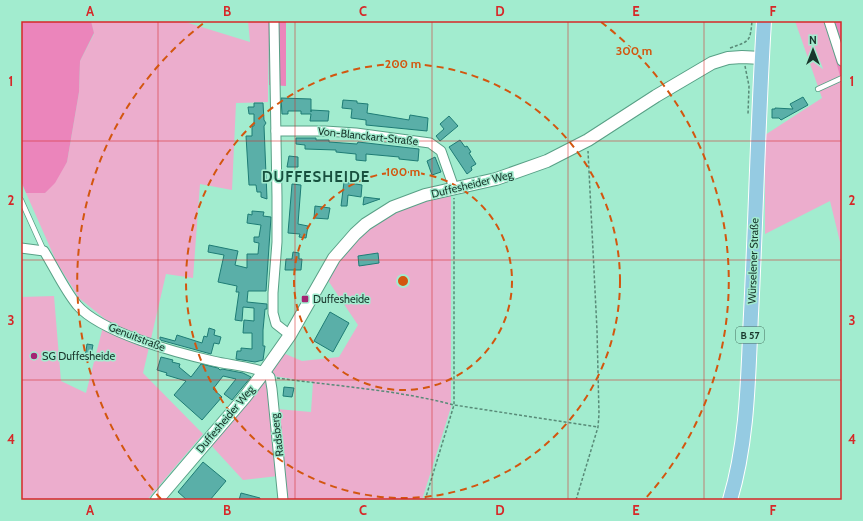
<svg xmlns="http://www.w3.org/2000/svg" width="863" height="521" viewBox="0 0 863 521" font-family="Cabin,sans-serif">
	<rect width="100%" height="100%" fill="#a2eccf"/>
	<g fill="#ecadcd">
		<polygon points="91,21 182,21 250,42 248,21 268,21 268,102 236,103 232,190 200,184 193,278 166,274 143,373 203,434 147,500 21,500 21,297 54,296 61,381 86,393 105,319 79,298 57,263 26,193 45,193 67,162 79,92 80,61 94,34"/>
		<polygon points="795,21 825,21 842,80 842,250 830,201 765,234 765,135 822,98"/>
		<polygon points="451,194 451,407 422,500 287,500 277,409 311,412 313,382 273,376 273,366 283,353 302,361 339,357 358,325 327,279 346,250 381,219 426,199"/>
		<polygon points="265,381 268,383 278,476 243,480 209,443"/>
	</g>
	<g fill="#eb85bb">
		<polygon points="21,21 91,21 94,33 80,61 79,92 67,162 55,183 45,193 26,193 21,181"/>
		<polygon points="268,21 286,21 286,86 269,85"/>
		<polygon points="825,21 842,21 842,80 840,76"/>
	</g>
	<g fill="#5aafa8" stroke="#1e7c75">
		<polygon points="803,97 808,105 781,120 779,118 772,118 772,109 775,109 775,108 793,109 790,104"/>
		<polygon points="281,98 311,99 311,112 311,110 329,111 328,121 310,121 311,114 301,114 301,111 288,111 288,114 282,114"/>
		<polygon points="343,100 357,101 357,103 368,104 367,113 409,120 410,115 428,118 427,131 366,125 366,120 351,118 352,109 342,108"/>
		<polygon points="254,103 263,103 264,120 266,123 264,126 267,199 261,197 261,192 257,192 256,185 249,185 246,136 252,136 252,126 254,126 254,114 249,114 248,107 254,107"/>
		<polygon points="449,116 458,126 440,141 436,136 444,129 440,124"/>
		<polygon points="296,138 316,138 316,140 329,140 329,142 357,144 358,142 419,149 418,161 399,159 399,157 366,154 366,161 356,160 356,154 336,152 336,150 305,149 305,145 296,144"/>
		<polygon points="460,140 465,147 467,146 471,152 469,153 476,164 471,167 472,170 467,174 449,147"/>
		<polygon points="289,156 298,157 298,167 287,167"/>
		<polygon points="435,157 441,172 432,175 427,161"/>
		<polygon points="344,182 362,185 361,197 348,195 347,206 341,206"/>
		<polygon points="292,184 301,185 298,224 308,226 306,238 299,237 300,234 288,233"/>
		<polygon points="364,197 380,199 363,205"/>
		<polygon points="315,206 330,208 328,219 314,218"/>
		<polygon points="252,211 264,212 263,216 271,217 266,291 248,291 247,302 267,304 267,309 265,309 263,330 263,346 265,346 263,360 255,362 236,359 237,351 241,351 241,348 252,349 252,333 243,333 244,320 254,321 254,308 243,307 242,321 235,320 239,292 236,292 237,286 218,282 224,255 208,252 209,245 238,251 235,265 247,268 247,254 258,254 259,243 254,242 254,237 259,237 261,225 247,223 248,214 252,215"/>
		<polygon points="293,252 299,253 299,259 302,259 301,270 285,270 286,259 292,259"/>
		<polygon points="378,253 379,263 359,266 358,256"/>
		<polygon points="330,312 349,323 333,352 314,341"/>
		<polygon points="209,328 215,330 214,335 221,337 219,344 214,343 211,354 160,340 160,337 175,341 177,335 202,343 204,336 207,337"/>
		<polygon points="87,344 93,345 90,359 85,358"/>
		<polygon points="161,357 173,360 172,362 180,364 179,367 191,377 201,364 218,368 220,370 222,369 243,373 251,377 232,400 224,394 236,379 223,376 213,389 222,397 202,420 174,395 186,381 166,375 167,373 157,370"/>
		<polygon points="284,387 294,388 292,397 283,396"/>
		<polygon points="203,462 226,481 210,500 187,500 178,492"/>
		<polygon points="241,493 260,498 260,500 239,500"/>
	</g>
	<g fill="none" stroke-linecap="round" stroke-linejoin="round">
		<defs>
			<g id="lane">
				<polyline points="818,89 842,78"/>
				<polyline points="21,200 44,251"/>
			</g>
			<g id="street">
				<polyline points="274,21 277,197 277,242 273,293 273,313 276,324 290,335"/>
				<polyline points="829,21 842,61"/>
				<polyline points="276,131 325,131 356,133 430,143 441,151 454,188"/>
				<path d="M21,248L44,251C55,269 64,289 77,305C101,333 178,353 213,361C230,365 248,366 264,372L270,377L272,389L283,500"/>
			</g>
			<polyline id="secondary" points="157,500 245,397 264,372 290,335 334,258 355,234 366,224 393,207 425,195 496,179 547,161 588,140 656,96 712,63 728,58 742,57 762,58"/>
			<path id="primary" d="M730,500C748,440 748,376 751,314C756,216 758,119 764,21"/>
		</defs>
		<use href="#lane" stroke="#58a086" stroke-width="6"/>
		<use href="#street" stroke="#58a086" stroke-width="11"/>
		<use href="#secondary" stroke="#58a086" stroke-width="14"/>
		<use href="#primary" stroke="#fff" stroke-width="16"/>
		<g stroke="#588a77" stroke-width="1.5" stroke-dasharray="3 2" stroke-linecap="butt">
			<path d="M730,48C750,41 750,42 752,21"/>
			<polyline points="745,66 749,86 748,114"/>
			<path d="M277,378C335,386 398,390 454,405L598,427"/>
			<polyline points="425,500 454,405 454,198"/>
			<polyline points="576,500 598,427 599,414 597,330 588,151"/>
		</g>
		<use href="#lane" stroke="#fff" stroke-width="4.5"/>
		<use href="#street" stroke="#fff" stroke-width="9"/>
		<use href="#secondary" stroke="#fff" stroke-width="12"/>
		<use href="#primary" stroke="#95cbe2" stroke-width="14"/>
	</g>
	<path fill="none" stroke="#d62828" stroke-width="1" stroke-opacity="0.55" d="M158,21V500M295,21V500M432,21V500M568,21V500M704,21V500M21,141H842M21,260H842M21,380H842"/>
	<g fill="none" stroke="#d3560f" stroke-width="2" stroke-dasharray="7 5">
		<circle cx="403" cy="281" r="109"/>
		<circle cx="403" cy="281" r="217"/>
		<path d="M161 499A326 326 0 0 1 205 22M601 22A326 326 0 0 1 645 499"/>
	</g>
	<g fill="#a42473" stroke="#a2eccf" stroke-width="1.5">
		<rect x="301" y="295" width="8" height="8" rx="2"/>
		<circle cx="34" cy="356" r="4"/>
	</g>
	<g text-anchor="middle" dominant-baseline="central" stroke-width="3" stroke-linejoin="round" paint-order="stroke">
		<rect fill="#a2eccf" stroke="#426d5d" stroke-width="1" x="736" y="327" width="28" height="16" rx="3"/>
		<g font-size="10" font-weight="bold" fill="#19372c">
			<text x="750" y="335">B 57</text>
		</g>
		<g font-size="11" fill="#19372c" stroke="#a2eccf">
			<text transform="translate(368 136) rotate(6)">Von-Blanckart-Straße</text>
			<text transform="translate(472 184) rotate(-14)">Duffesheider Weg</text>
			<text transform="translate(753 261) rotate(-88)">Würselener Straße</text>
			<text transform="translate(137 337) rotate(21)">Genuitstraße</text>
			<text transform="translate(225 419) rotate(-50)">Duffesheider Weg</text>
			<text transform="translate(277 435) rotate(-97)">Radsberg</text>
		</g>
		<g font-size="11" fill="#19372c" stroke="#a2eccf" text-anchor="start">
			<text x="313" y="299">Duffesheide</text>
			<text x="42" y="356">SG Duffesheide</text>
		</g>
		<g font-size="15" font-weight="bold" letter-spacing="1" fill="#17503e" stroke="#a2eccf">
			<text x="316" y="177">DUFFESHEIDE</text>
		</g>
	</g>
	<circle cx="403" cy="281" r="6" fill="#d3560f" stroke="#a2eccf" stroke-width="2"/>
	<g font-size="12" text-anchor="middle" font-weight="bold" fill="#d3560f" stroke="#a2eccf" stroke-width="3" stroke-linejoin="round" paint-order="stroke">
		<text x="634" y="55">300 m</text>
		<text x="403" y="68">200 m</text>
		<text x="403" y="176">100 m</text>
	</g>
	<rect width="863" height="521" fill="none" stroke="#a2eccf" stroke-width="44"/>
	<g transform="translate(813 50)" stroke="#a2eccf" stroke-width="3" paint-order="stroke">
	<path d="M0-3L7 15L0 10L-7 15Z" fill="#19372c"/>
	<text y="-6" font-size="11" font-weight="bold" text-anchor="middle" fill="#19372c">N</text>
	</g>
	<rect x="22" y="22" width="819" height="477" fill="none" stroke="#d62828" stroke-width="1.5"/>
	<g font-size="13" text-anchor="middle" font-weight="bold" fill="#d62828">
		<text x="90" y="16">A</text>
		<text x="227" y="16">B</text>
		<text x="363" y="16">C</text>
		<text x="500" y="16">D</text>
		<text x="636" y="16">E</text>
		<text x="773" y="16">F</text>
		<text x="11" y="86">1</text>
		<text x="852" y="86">1</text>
		<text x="11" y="205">2</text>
		<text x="852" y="205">2</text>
		<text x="11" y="325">3</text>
		<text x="852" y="325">3</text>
		<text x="11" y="444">4</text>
		<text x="852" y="444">4</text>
		<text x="90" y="515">A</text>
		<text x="227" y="515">B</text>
		<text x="363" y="515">C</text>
		<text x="500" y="515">D</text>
		<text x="636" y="515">E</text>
		<text x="773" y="515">F</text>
	</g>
</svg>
